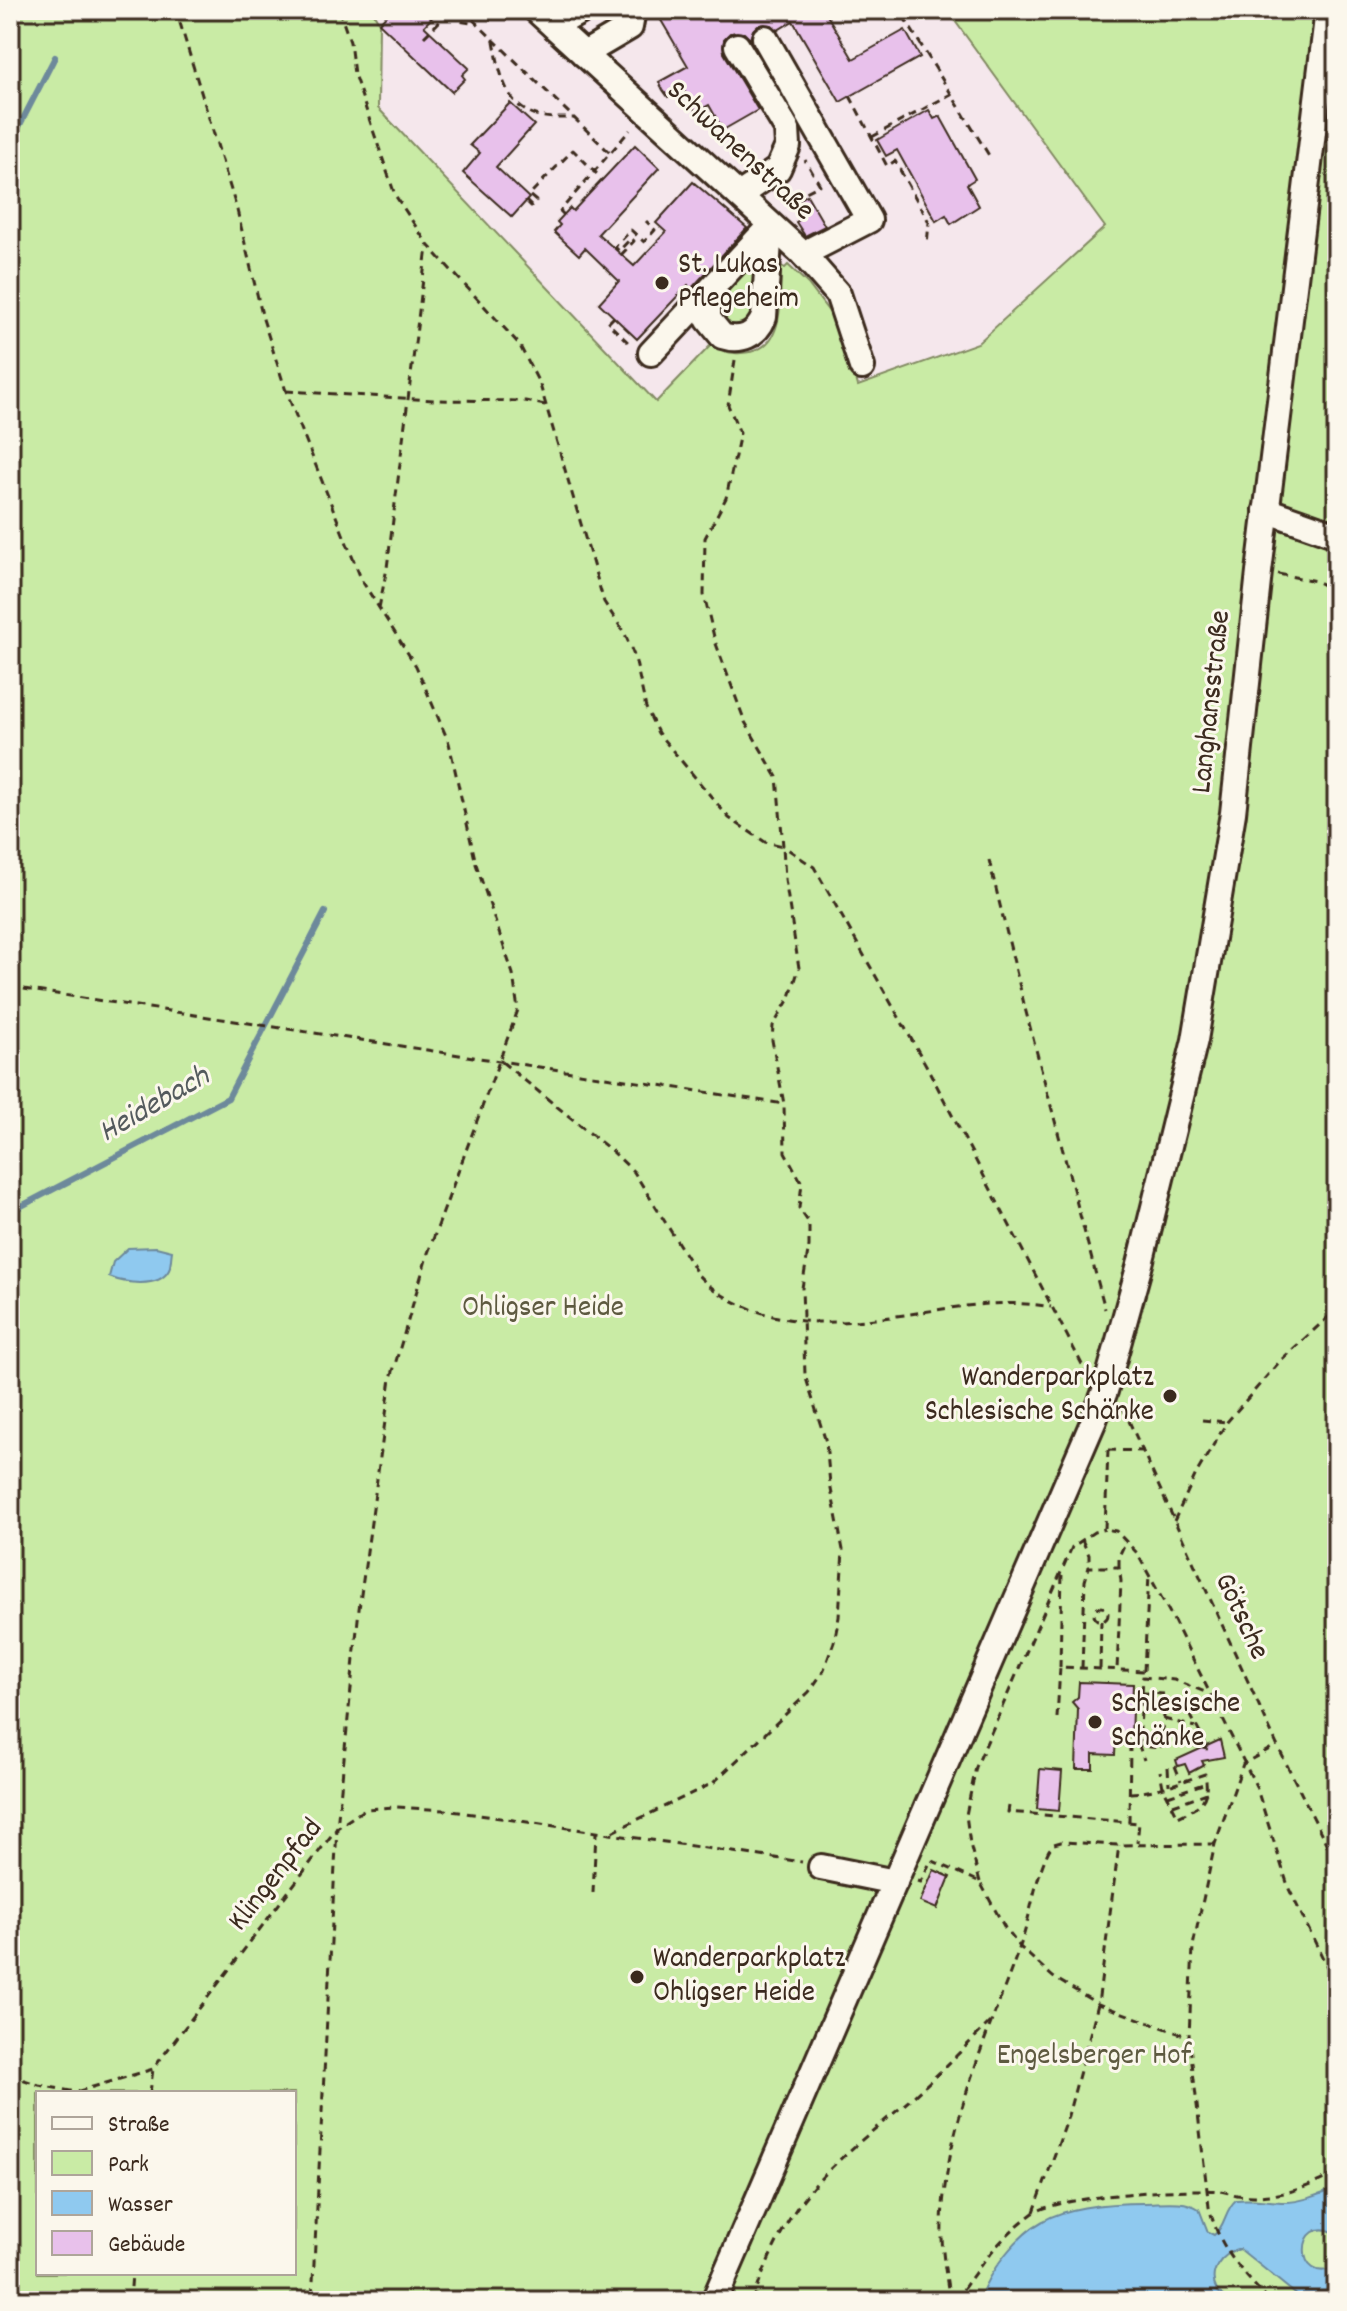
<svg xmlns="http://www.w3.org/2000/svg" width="1347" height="2311" viewBox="0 0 1347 2311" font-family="Dekko,sans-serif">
	<rect width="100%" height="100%" fill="#f5e7ec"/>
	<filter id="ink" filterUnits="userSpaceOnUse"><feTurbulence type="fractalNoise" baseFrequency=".0125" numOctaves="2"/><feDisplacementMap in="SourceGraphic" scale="16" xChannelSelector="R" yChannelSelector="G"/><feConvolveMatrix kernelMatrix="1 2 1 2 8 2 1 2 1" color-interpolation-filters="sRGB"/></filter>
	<g filter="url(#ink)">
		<g fill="#c9eba5" stroke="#828a62" stroke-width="2" fill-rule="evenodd">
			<path d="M10,10H372L379,23L378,108L656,402L712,344C720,351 729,354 741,353C788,352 779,298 781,266L785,268L788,265L808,284L842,329L858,386L978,343L1105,227L947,10H1337V2301H10ZM38,2093H294V2273H38Z"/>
			<polygon points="752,269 756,270 756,313 745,328 721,328 717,304 745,271"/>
		</g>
		<g fill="#8fc9ef" stroke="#6d899b" stroke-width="2">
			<path d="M156,1247L172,1251C171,1256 171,1265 169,1270C159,1289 124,1283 109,1277L113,1262L128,1248Z"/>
			<path d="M1337,2187V2234C1294,2210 1294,2290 1337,2266V2301H1304L1240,2249C1221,2254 1207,2272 1217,2291L1231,2301H979C987,2273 1017,2235 1043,2221C1071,2205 1114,2203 1145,2203C1162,2203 1184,2199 1199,2209L1208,2232L1214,2235C1226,2226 1224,2210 1236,2200C1251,2198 1266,2201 1281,2202C1298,2203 1322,2195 1337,2187Z"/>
		</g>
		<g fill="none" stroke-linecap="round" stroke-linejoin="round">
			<g stroke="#6d899b" stroke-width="6">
				<polyline points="10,144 55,57"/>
				<polyline points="10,1212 228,1098 325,912"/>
			</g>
		</g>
		<g fill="#e8c1eb" stroke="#3b2a1e" stroke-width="2">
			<polygon points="391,10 439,10 424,26 469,68 462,75 465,79 452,92 379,23"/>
			<polygon points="655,10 824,10 853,59 905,30 920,57 840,102 793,21 778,30 772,25 758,25 753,30 750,39 744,33 730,33 724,39 724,53 758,110 723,130 709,105 696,112 683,89 668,97 663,90 659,82 688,66"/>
			<polygon points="510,103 534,125 496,167 529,198 512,217 463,173 480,153 470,145"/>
			<polygon points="929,110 934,119 940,116 975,179 967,184 979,206 951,224 946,215 936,221 897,150 886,156 877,140"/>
			<polygon points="635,145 659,168 598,234 634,266 666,232 656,223 693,182 747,228 691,289 688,285 637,339 599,303 619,281 585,248 579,255 554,232 560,225 557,222 570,208 573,211"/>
			<polygon points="807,195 825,226 805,236 796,222 801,219 792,204"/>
			<polygon points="1079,1682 1133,1684 1131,1737 1116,1736 1115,1755 1093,1754 1093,1769 1076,1769 1078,1709 1072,1702 1078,1697"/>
			<polygon points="1220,1740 1224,1757 1202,1761 1204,1765 1189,1773 1185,1764 1178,1766 1176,1760"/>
			<polygon points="1040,1769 1062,1771 1059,1811 1037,1809"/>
			<polygon points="934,1870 950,1877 937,1909 920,1902"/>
		</g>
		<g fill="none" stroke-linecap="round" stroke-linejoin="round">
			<defs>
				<g id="minor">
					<polyline points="536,10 803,254 838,294 862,367"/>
					<polyline points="554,26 583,10"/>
					<polyline points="765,38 869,220 803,254"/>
					<polyline points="737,46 787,129 788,146 778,169 739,195"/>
					<polyline points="584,54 630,27 633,10"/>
					<path d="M708,294V319L722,336C741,342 756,336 764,317L770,226"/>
					<polyline points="651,353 770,226"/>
					<polyline points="1266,510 1337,535"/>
					<polyline points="821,1867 895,1882"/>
					<polyline points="714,2301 1094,1420 1105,1391 1140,1264 1195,1040 1233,813 1259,572 1328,10"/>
				</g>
			</defs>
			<use href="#minor" stroke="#3b2a1e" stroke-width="30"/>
			<g stroke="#3b2a1e" stroke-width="3" stroke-dasharray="8 6" stroke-linecap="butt">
				<polyline points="173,10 180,23 237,210 263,319 286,391 362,581 416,666 449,743 476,864 513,974 518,1010 428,1253 391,1378 359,1609 337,1828 312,2301"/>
				<polyline points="339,10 350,42 354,74 395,195 428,245 519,344 540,385 604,602 625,634 635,658 646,708 658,733 729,818 765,842 783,846 785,879 799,968 790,997 773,1026 772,1040 784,1104 785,1152 802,1183 799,1208 809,1223 809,1246 802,1288 805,1375 826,1442 830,1484 843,1550 839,1617 834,1642 823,1672 809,1692 713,1783 610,1833"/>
				<polyline points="456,10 459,21 478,24"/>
				<polyline points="463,10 610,153"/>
				<polyline points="891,10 905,19 990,157"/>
				<polyline points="424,37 451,10"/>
				<path d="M494,41C499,68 504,106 536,115C548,119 562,118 574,118"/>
				<polyline points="850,96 887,166 895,161 929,222 927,245"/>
				<polyline points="872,137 951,94"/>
				<polyline points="794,198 820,185 805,160"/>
				<polyline points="526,201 531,206 536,201 529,195 573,150 599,176"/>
				<polyline points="564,215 560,211 630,130"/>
				<polyline points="621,255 634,241 631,238 619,251 615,247 631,230 644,242 655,230 646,221"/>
				<polyline points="614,317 608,323 631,345"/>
				<polyline points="735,360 728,405 740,433 726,498 705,538 704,595 715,641 745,722 777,777 783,846 814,867 926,1065 1087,1374"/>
				<polyline points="286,391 434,400 525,401 545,405"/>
				<polyline points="1278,574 1316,581 1337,592"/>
				<polyline points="379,608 387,568 427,247"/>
				<polyline points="989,860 1026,1012 1105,1309"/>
				<polyline points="10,987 784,1104"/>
				<path d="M502,1062L613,1152L634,1172L698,1275C715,1293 731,1301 754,1310C852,1346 952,1289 1051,1307"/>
				<polyline points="1123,1408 1277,1745 1337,1865"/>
				<polyline points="1202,1420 1227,1422"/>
				<polyline points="1108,1450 1105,1529 1116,1531 1137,1553 1172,1617 1256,1786 1289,1889 1337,1987"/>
				<polyline points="1108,1450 1144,1451"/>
				<polyline points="1174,1521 1196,1474 1227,1422 1281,1360 1337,1309"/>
				<polyline points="1082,1540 1089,1555 1089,1567"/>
				<polyline points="1119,1567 1119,1556 1126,1541"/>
				<circle cx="1101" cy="1614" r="7"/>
				<polyline points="1060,1667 1062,1571"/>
				<polyline points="1082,1668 1085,1581 1089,1567 1119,1567 1121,1581 1117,1670"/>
				<polyline points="1100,1669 1101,1621"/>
				<polyline points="1144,1671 1149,1575"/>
				<polyline points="1142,1693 1166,1694 1161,1748 1139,1746 1144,1760"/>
				<polyline points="1165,1703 1189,1712 1208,1749"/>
				<polyline points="1057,1718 1060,1667 1144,1671 1143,1677 1174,1680 1208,1693"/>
				<polyline points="1164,1719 1195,1727"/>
				<polyline points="1162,1738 1208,1749"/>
				<polyline points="1116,1743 1130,1745"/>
				<polyline points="1175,1766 1181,1781"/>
				<polyline points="1168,1767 1169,1785"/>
				<path d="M1130,1793C1156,1792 1180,1782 1205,1774C1210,1801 1201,1806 1178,1817L1163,1787L1160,1771"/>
				<polyline points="1168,1796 1206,1783"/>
				<polyline points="1173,1805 1207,1793"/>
				<polyline points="1009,1806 1008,1812 1139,1823 1137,1843"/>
				<polyline points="1129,1822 1130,1745 1139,1746 1143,1677"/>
				<polyline points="918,1881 921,1882 931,1860 980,1882 1005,1928 1020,1947 1053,1977 1098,2004 1189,2037"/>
				<polyline points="980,1882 970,1844 966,1815 976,1767 1072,1547 1094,1532 1105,1529"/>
				<polyline points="593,1893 596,1833"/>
				<polyline points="10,2075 39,2085 76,2092 153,2069 337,1828 365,1809 397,1807 445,1810 802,1862"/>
				<polyline points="150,2093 153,2069"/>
				<polyline points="1034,2212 1066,2123 1098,2004 1119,1845"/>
				<polyline points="130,2301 132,2273"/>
				<path d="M753,2301C764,2268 778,2235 798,2206C827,2166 868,2135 905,2104C935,2078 962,2050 990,2022"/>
				<path d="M950,2301C946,2275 941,2249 942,2223C945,2128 987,2036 1019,1949C1031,1917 1034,1880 1049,1850L1054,1844L1061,1842L1119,1845L1215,1844"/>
				<path d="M955,2301C977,2269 1000,2237 1032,2214C1057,2196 1187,2187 1220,2191C1226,2192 1231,2194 1237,2195C1274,2199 1306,2190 1337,2172"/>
				<path d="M1269,2301C1240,2269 1220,2250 1209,2207L1189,2037L1193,1946L1215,1844L1243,1764L1277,1745"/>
			</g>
			<use href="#minor" stroke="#fbf7ec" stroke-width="24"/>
		</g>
	</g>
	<g fill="#3b2a1e" stroke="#fbf7ec" stroke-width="3">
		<circle cx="662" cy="283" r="8"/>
		<circle cx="1170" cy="1396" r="8"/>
		<circle cx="1095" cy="1722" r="8"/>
		<circle cx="637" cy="1977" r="8"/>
	</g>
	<g text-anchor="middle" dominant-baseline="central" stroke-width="6" stroke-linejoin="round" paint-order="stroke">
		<g font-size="30" fill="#3b2a1e" stroke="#fbf7ec">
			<text transform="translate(739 152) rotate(43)">Schwanenstraße</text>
			<text transform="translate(1213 702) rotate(-84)">Langhansstraße</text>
			<text transform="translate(1240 1617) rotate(65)">Götsche</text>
			<text transform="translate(277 1876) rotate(-52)">Klingenpfad</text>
		</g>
		<g font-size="30" fill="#3b2a1e" stroke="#fbf7ec" text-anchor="start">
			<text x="678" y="266">St. Lukas<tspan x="678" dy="34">Pflegeheim</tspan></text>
			<text x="1154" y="1379" text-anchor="end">Wanderparkplatz<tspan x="1154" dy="34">Schlesische Schänke</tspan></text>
			<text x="1111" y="1705">Schlesische<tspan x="1111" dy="34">Schänke</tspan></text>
			<text x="653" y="1960">Wanderparkplatz<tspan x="653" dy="34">Ohligser Heide</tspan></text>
		</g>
		<g font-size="30" fill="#5e5a40" stroke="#fbf7ec">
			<text x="543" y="1309">Ohligser Heide</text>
			<text x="1094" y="2057">Engelsberger Hof</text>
		</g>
		<g font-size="32" font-style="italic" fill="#545a5d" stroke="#fbf7ec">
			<text transform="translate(155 1106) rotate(-30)">Heidebach</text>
		</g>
	</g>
	<rect width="1347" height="2311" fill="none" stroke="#fbf7ec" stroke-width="40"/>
	<rect x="20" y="20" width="1307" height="2271" fill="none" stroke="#3b2a1e" stroke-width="3" filter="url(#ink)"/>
	<rect x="36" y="2091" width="260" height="184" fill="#fbf7ec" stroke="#aea59a" stroke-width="2"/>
	<rect x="52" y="2117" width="40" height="12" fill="#fbf7ec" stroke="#aea59a" stroke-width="2"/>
	<text x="108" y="2131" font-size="24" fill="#3b2a1e">Straße</text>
	<rect x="52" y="2151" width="40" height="24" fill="#c9eba5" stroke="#aea59a" stroke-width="2"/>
	<text x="108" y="2171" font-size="24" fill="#3b2a1e">Park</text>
	<rect x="52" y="2191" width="40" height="24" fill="#8fc9ef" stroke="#aea59a" stroke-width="2"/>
	<text x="108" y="2211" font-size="24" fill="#3b2a1e">Wasser</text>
	<rect x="52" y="2231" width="40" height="24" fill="#e8c1eb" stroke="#aea59a" stroke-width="2"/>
	<text x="108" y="2251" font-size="24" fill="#3b2a1e">Gebäude</text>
</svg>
